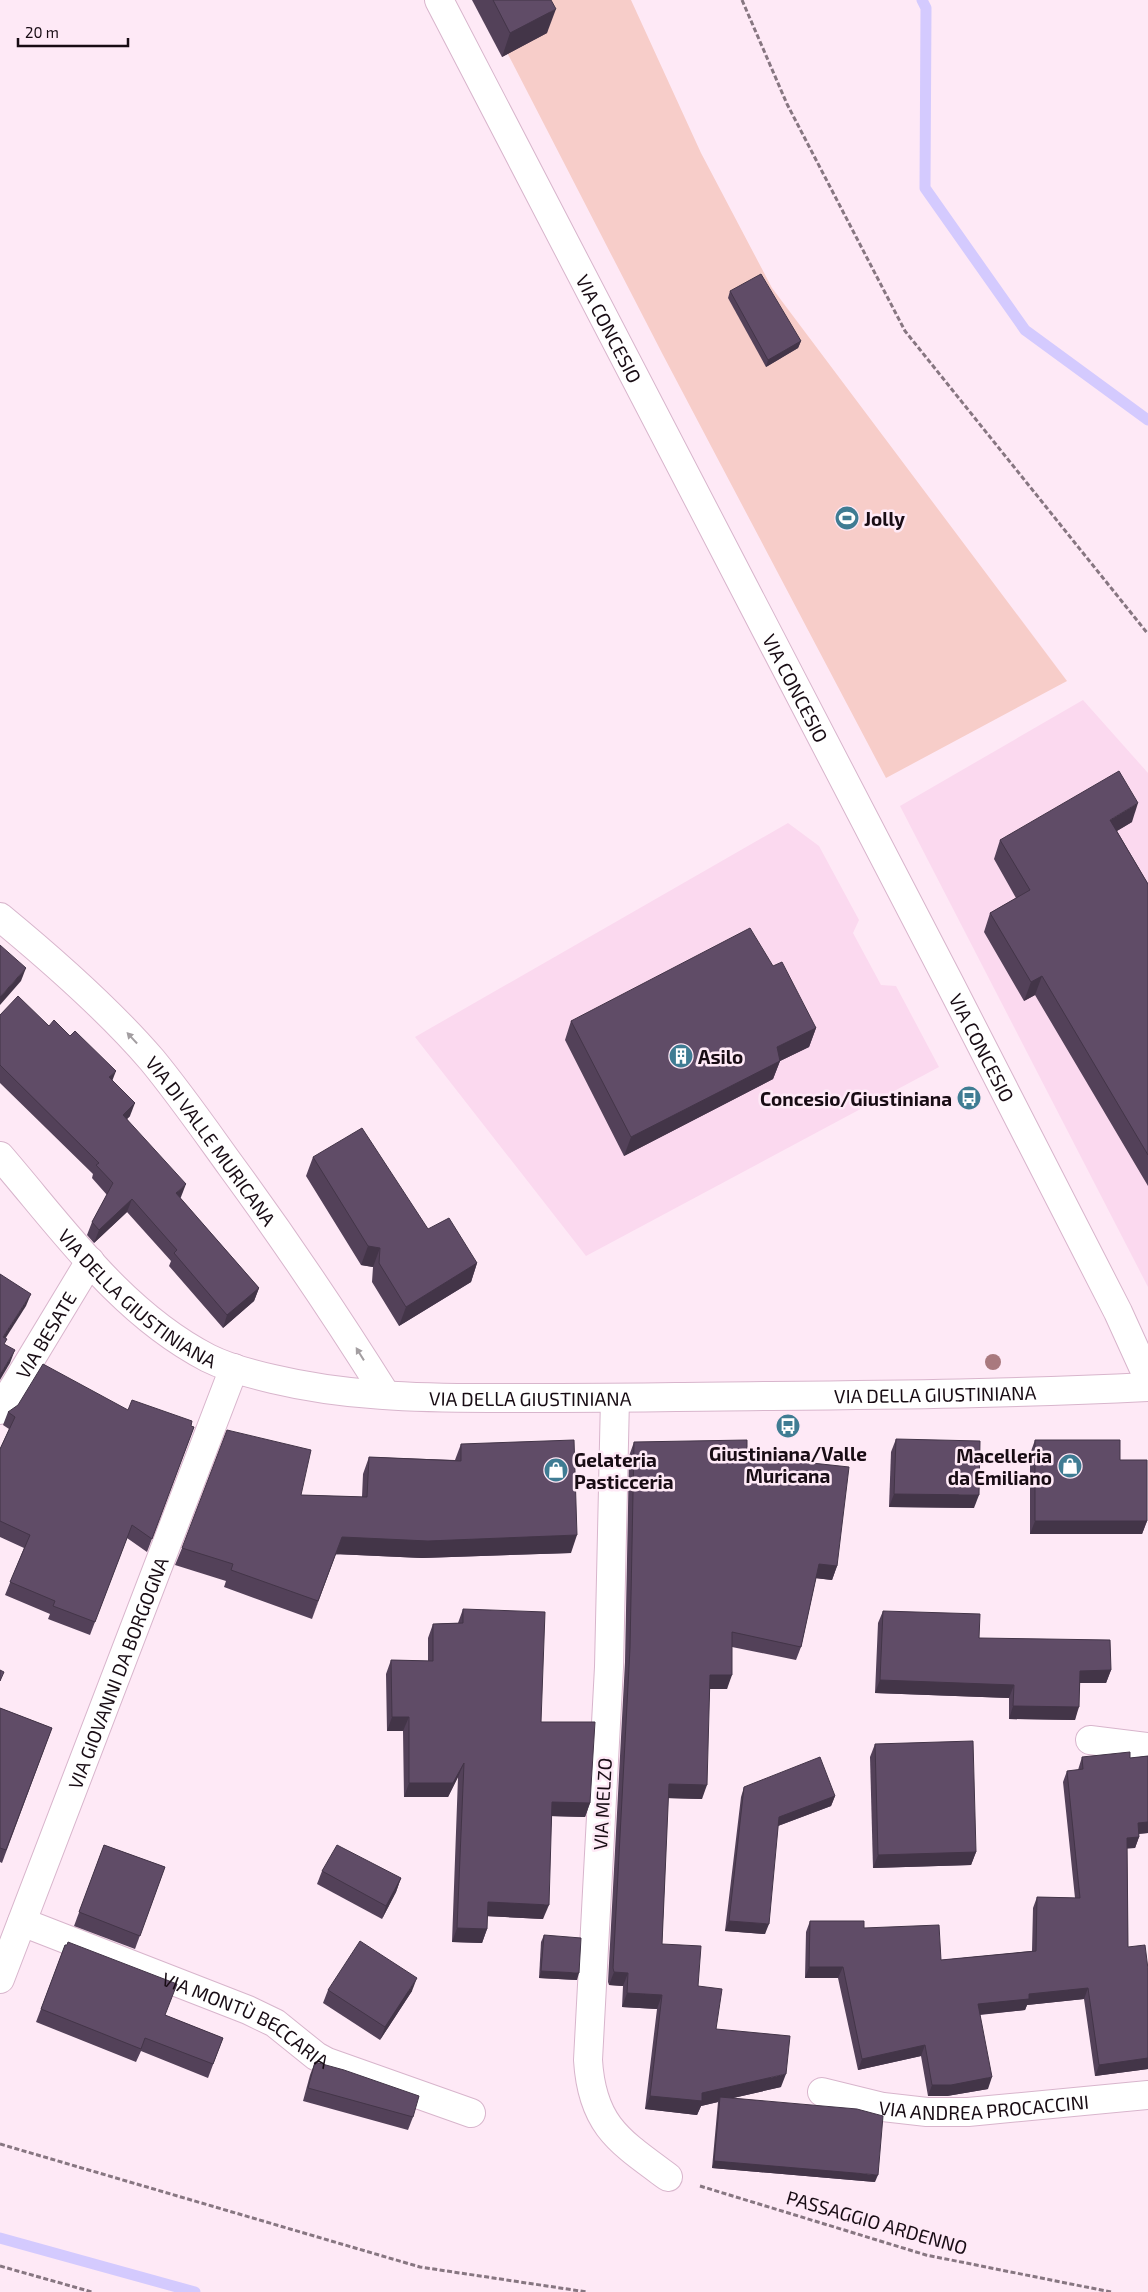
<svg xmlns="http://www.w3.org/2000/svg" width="1148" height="2292" viewBox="0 0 1148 2292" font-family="'Exo 2',sans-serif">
	<rect width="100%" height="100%" fill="#fee9f6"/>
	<g fill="#fbd9ef">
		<polygon points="1083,700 1148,773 1148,1287 900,806"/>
		<polygon points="788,823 819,846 859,920 853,933 881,985 896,986 939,1067 586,1256 415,1037"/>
	</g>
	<polygon fill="#f7cdc9" points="480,0 631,0 701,153 772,288 1067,681 886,778 663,355"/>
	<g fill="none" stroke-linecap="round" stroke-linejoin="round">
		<g stroke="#d4cafe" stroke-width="11">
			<polyline points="922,0 926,8 925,188 1025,330 1148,420"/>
			<polyline points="0,2238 195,2292"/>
		</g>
		<defs>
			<g id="minor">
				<path id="s1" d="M439,0L950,984L1118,1312L1148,1378"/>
				<path id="s2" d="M0,917C51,959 109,1010 152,1060C180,1094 205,1130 231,1166C286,1241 337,1317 386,1395"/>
				<path id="s3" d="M0,1156C63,1229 121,1313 208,1358C228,1368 251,1374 273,1379C344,1396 416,1398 489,1398C551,1398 614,1398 676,1397C833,1395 991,1395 1148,1387"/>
				<path d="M615,1398L609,1667L588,2060C592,2125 619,2141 668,2177"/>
				<path id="s4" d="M0,1410L90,1261"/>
				<polyline points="1090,1740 1148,1747"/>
				<path id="s5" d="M22,1922L248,2010L275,2023L316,2056L327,2062L471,2113"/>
				<path id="s6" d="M0,1979L234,1368"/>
				<path id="s7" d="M822,2092L883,2107L927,2112H968L1148,2095"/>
			</g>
		</defs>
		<use href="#minor" stroke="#d8b5cc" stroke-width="30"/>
		<g stroke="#877681" stroke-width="3" stroke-dasharray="5 2.5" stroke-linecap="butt">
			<polyline points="742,0 787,104 905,331 1148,634"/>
			<polyline points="0,2144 420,2267 587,2292"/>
			<polyline points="700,2186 926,2255 1111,2292"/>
			<polyline points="0,2266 92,2292"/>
		</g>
		<use href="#minor" stroke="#fff" stroke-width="28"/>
	</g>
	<circle fill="#a9797e" cx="993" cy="1362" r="8"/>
	<g fill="#534159">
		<polygon points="472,0 551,0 547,33 502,57"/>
		<polygon points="730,291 801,341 798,348 766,367 728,298"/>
		<polygon points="1132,822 1117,831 1148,884 1148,1186 1035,995 1024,1001 984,932 990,913 1016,898 994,859 1000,840"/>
		<polygon points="773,966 816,1028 809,1047 780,1061 773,1079 624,1156 565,1040 571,1021"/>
		<polygon points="0,1015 49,1026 112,1080 130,1116 127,1119 181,1197 180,1198 259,1288 254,1301 223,1328 169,1266 171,1261 127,1212 94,1243 87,1235 92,1222 107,1195 92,1178 93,1174 0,1083"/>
		<polygon points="313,1157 428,1229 477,1263 471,1282 399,1326 372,1282 373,1267 361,1265 306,1176"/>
		<polygon points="128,1410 194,1427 147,1552 127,1538 90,1635 48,1619 50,1614 5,1595 24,1548 0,1537 0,1449 9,1429 3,1425 8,1412"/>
		<polygon points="896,1439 974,1508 889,1507 891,1452"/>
		<polygon points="1035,1440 1120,1460 1147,1521 1142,1534 1030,1534 1030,1454"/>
		<polygon points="634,1442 747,1456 837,1566 832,1580 816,1578 801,1647 796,1660 732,1647 727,1689 710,1689 702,1799 668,1798 662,1944 698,1986 716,2029 781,2087 733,2098 875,2182 712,2168 718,2102 701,2106 697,2115 645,2109 657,2009 622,2007 623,1986 609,1985 608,1982 625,1662 629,1456"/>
		<polygon points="461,1444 571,1553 422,1558 335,1554 312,1619 224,1587 226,1581 175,1565 182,1548 301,1495 362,1497 363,1474 369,1457 455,1460"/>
		<polygon points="463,1609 541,1722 590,1803 585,1817 552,1816 543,1919 487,1916 487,1929 482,1943 452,1942 458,1777 448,1797 404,1797 403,1731 387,1731 386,1674 391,1660 428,1661 428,1638 433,1624 458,1623"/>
		<polygon points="883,1611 979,1638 1111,1670 1106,1683 1080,1683 1075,1720 1009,1719 1009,1698 875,1693 878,1623"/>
		<polygon points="0,1708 52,1728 2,1863 0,1862"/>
		<polygon points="875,1744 976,1852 971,1865 873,1868 870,1757"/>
		<polygon points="1148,1756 1148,1833 1139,1834 1139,1837 1135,1848 1127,1848 1128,1947 1148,1969 1148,2069 1095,2076 1084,1999 1027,2005 1025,2010 980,2015 988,2089 947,2096 928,2096 921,2056 858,2070 838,1978 805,1978 806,1932 810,1921 864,1928 941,1960 1032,1951 1033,1908 1037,1897 1075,1898 1063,1782 1067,1771 1078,1770 1082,1757 1130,1758"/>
		<polygon points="744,1787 835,1796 831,1806 778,1826 765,1934 725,1931 741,1797"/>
		<polygon points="104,1845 165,1867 135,1949 74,1926"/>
		<polygon points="322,1871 401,1878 396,1892 382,1919 317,1884"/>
		<polygon points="544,1935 577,1980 539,1978 541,1942"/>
		<polygon points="65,1945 165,2015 223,2038 208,2078 141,2051 136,2062 36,2022"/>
		<polygon points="328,1990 412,1991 380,2040 323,2003"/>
		<polygon points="315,2062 413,2117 408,2130 303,2101 310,2075"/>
	</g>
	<g fill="#433548">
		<polygon points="556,9 547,33 502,57 510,33"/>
		<polygon points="801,341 798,348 766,367 768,360"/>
		<polygon points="1138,803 1132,822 1103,839 1110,820"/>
		<polygon points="26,968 21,981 0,1005 0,997"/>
		<polygon points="1042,976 1035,995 1024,1001 1031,982"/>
		<polygon points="816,1028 809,1047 780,1061 773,1079 624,1156 631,1137 777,1047"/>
		<polygon points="116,1071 111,1084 109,1077"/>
		<polygon points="135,1103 130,1116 118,1128 123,1115"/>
		<polygon points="186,1184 181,1197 171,1206 176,1193"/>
		<polygon points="132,1199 127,1212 94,1243 99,1230"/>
		<polygon points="368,1246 380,1248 373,1267 361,1265"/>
		<polygon points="477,1263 471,1282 399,1326 406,1307"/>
		<polygon points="259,1288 254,1301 223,1328 227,1315"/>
		<polygon points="31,1294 26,1306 0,1347 3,1337"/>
		<polygon points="15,1350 10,1363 0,1380 0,1375"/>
		<polygon points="894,1494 979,1495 974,1508 889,1507"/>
		<polygon points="1035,1521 1147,1521 1142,1534 1030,1534"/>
		<polygon points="577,1535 571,1553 422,1558 335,1554 312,1619 342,1537"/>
		<polygon points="819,1564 837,1566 832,1580 814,1578"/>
		<polygon points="1111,1670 1106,1683 1076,1683 1080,1671"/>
		<polygon points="710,1675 732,1675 727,1689 705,1689"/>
		<polygon points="880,1680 1014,1685 1009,1698 875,1693"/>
		<polygon points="1013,1706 1079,1707 1075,1720 1009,1719"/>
		<polygon points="392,1717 409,1717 403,1731 387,1731"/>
		<polygon points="464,1763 458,1777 448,1797 404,1797 409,1783"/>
		<polygon points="669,1784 707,1785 702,1799 664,1798"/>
		<polygon points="835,1796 831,1806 775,1827 779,1817"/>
		<polygon points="552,1802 590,1803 585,1817 547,1816"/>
		<polygon points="1148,1822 1148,1833 1134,1834 1138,1823"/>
		<polygon points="1139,1837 1135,1848 1123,1849 1127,1838"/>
		<polygon points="976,1852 971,1865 873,1868 878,1855"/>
		<polygon points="401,1878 396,1892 382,1919 386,1906"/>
		<polygon points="488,1902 549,1905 543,1919 483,1916"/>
		<polygon points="729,1921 769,1924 765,1934 725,1931"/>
		<polygon points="457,1928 487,1929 482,1943 452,1942"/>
		<polygon points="809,1967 843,1967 838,1978 805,1978"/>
		<polygon points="541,1971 579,1973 577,1980 539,1978"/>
		<polygon points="614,1972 628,1973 623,1986 609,1985"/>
		<polygon points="417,1978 412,1991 380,2040 385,2027"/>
		<polygon points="1088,1988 1084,1999 1027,2005 1025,2010 974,2015 978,2004 1029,1994"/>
		<polygon points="627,1993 662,1995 657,2009 622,2007"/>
		<polygon points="925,2045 921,2056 858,2070 862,2059"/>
		<polygon points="1148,2058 1148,2069 1095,2076 1099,2065"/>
		<polygon points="786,2074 781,2087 720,2101 720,2097 718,2102 701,2106 697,2115 645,2109 650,2096 702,2093"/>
		<polygon points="992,2077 988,2089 947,2096 928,2096 932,2085"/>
		<polygon points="714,2161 878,2175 875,2182 712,2168"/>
	</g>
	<g fill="#604c67" stroke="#433548">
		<polygon points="493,0 551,0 556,9 510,33"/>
		<polygon points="761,274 801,341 768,360 730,291"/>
		<polygon points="1119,771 1138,803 1110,820 1148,884 1148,1155 1042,976 1031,982 990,913 1030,890 1000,840"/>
		<polygon points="750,928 773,966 782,962 816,1028 777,1047 780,1061 631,1137 571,1021"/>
		<polygon points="0,945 26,968 0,997"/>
		<polygon points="18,996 49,1026 54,1020 70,1036 75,1031 116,1071 109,1077 135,1103 123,1115 186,1184 176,1193 259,1288 227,1315 174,1253 177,1250 132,1199 99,1230 92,1222 113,1183 96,1165 99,1163 0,1065 0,1015"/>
		<polygon points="362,1128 428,1229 449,1218 477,1263 406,1307 379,1263 380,1248 368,1246 313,1157"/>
		<polygon points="0,1274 31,1294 3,1337 7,1339 4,1344 15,1350 0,1375"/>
		<polygon points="43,1364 128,1410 132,1400 192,1421 191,1426 194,1427 152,1539 132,1525 95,1622 53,1606 55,1601 10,1582 30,1535 0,1521 0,1449 15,1417 8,1412 18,1405"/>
		<polygon points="227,1430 311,1450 301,1495 367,1497 369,1457 461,1461 461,1444 574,1440 577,1535 428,1541 342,1537 318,1601 231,1570 233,1564 182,1548"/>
		<polygon points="896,1439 980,1441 979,1495 894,1494"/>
		<polygon points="747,1440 747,1456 849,1467 837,1566 819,1564 801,1647 732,1632 732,1675 710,1675 707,1785 669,1784 662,1944 701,1946 698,1986 722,1989 716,2029 790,2036 786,2074 702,2093 702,2101 650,2096 662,1995 627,1993 628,1973 614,1972 613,1968 630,1648 634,1442"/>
		<polygon points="1035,1440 1120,1440 1120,1460 1147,1460 1147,1521 1035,1521"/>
		<polygon points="463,1609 545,1612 541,1722 595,1722 590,1803 552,1802 549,1905 488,1902 487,1929 457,1928 464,1763 453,1783 409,1783 409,1717 392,1717 391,1660 433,1661 433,1624 463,1623"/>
		<polygon points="883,1611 980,1614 979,1638 1110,1640 1111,1670 1080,1671 1079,1707 1013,1706 1014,1685 880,1680"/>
		<polygon points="0,1670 4,1672 0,1681"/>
		<polygon points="0,1708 52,1728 6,1850 0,1848"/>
		<polygon points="973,1741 976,1852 878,1855 875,1744"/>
		<polygon points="1130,1752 1130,1758 1148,1756 1148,1822 1138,1823 1139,1837 1127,1838 1128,1947 1145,1945 1148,1969 1148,2058 1099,2065 1088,1988 1029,1994 1029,1999 978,2004 992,2077 951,2085 932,2085 925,2045 862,2059 843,1967 809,1967 810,1921 864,1921 864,1928 939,1925 941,1960 1036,1951 1037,1897 1080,1898 1067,1771 1083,1769 1082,1757"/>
		<polygon points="820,1757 835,1796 779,1817 769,1924 729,1921 744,1787"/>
		<polygon points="104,1845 165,1867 140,1936 79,1912"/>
		<polygon points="337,1845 401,1878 386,1906 322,1871"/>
		<polygon points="544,1935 581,1938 579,1973 541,1971"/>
		<polygon points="360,1941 417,1978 385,2027 328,1990"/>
		<polygon points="68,1942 177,1984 165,2015 223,2038 213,2064 145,2038 141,2049 41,2009 65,1945 67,1945"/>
		<polygon points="315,2062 344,2070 419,2096 413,2117 308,2088"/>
		<polygon points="720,2097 857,2109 883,2116 878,2175 714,2161"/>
	</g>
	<defs><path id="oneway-solid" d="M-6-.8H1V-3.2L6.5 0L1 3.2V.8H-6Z" transform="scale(1.25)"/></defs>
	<g fill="#a39ea1">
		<use href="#oneway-solid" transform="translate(132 1038) rotate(-133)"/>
		<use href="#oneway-solid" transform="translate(360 1354) rotate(-122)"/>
	</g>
	<defs>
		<symbol id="stadium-disc" viewBox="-11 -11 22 22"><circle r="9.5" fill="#3f7c93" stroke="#fee9f6"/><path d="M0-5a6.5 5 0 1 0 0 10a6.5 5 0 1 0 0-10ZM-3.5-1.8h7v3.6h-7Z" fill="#fff"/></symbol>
		<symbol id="building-disc" viewBox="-11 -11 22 22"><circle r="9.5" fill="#3f7c93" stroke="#fee9f6"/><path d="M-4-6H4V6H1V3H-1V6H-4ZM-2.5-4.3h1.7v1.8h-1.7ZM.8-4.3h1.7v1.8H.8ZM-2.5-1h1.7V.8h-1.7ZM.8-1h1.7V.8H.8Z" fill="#fff"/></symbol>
		<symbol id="bus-disc" viewBox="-11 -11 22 22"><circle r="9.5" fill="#3f7c93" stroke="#fee9f6"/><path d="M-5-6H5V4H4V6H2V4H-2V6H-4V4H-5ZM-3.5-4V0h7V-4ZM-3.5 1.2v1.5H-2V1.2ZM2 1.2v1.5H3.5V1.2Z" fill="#fff"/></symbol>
		<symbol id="shop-disc" viewBox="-11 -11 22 22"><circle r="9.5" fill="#3f7c93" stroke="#fee9f6"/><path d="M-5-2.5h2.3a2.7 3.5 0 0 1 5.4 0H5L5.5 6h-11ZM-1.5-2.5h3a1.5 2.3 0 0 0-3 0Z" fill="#fff"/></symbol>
	</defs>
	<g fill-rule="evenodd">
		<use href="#stadium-disc" x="833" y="504" width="28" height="28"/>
		<use href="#building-disc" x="667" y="1042" width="28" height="28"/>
		<use href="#bus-disc" x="955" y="1084" width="28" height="28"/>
		<use href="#bus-disc" x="774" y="1412" width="28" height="28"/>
		<use href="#shop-disc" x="1056" y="1452" width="28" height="28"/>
		<use href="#shop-disc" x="542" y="1456" width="28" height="28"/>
	</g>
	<g text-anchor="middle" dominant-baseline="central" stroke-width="5" stroke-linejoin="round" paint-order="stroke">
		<g font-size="19" fill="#180c14" stroke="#fee9f6">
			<text stroke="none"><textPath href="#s1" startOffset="370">VIA CONCESIO</textPath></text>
			<text stroke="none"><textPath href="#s1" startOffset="775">VIA CONCESIO</textPath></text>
			<text stroke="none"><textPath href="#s1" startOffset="1180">VIA CONCESIO</textPath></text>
			<text stroke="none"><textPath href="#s2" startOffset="309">VIA DI VALLE MURICANA</textPath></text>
			<text stroke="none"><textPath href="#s3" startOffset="199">VIA DELLA GIUSTINIANA</textPath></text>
			<text stroke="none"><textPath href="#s4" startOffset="88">VIA BESATE</textPath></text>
			<text stroke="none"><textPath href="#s3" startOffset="1024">VIA DELLA GIUSTINIANA</textPath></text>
			<text stroke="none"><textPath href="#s3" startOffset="619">VIA DELLA GIUSTINIANA</textPath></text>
			<text stroke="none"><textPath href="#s6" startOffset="328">VIA GIOVANNI DA BORGOGNA</textPath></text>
			<text transform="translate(602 1804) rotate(-87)">VIA MELZO</text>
			<text stroke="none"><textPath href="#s5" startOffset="245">VIA MONTÙ BECCARIA</textPath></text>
			<text stroke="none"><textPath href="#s7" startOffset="164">VIA ANDREA PROCACCINI</textPath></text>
			<text transform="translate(877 2222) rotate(16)">PASSAGGIO ARDENNO</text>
		</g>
		<g font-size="19" font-weight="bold" fill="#180c14" stroke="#fee9f6" text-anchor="start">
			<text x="864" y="518">Jolly</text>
			<text x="698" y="1056">Asilo</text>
			<text x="952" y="1098" text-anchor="end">Concesio/Giustiniana</text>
			<text x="788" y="1453" text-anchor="middle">Giustiniana/Valle<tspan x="788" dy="22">Muricana</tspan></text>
			<text x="1052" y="1455" text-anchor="end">Macelleria<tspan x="1052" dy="22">da Emiliano</tspan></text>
			<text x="574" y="1459">Gelateria<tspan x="574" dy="22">Pasticceria</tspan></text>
		</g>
	</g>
	<path d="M18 38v8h110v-8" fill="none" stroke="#180c14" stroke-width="2.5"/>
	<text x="25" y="38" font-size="15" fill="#180c14" stroke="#fee9f6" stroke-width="4" paint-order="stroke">20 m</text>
</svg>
